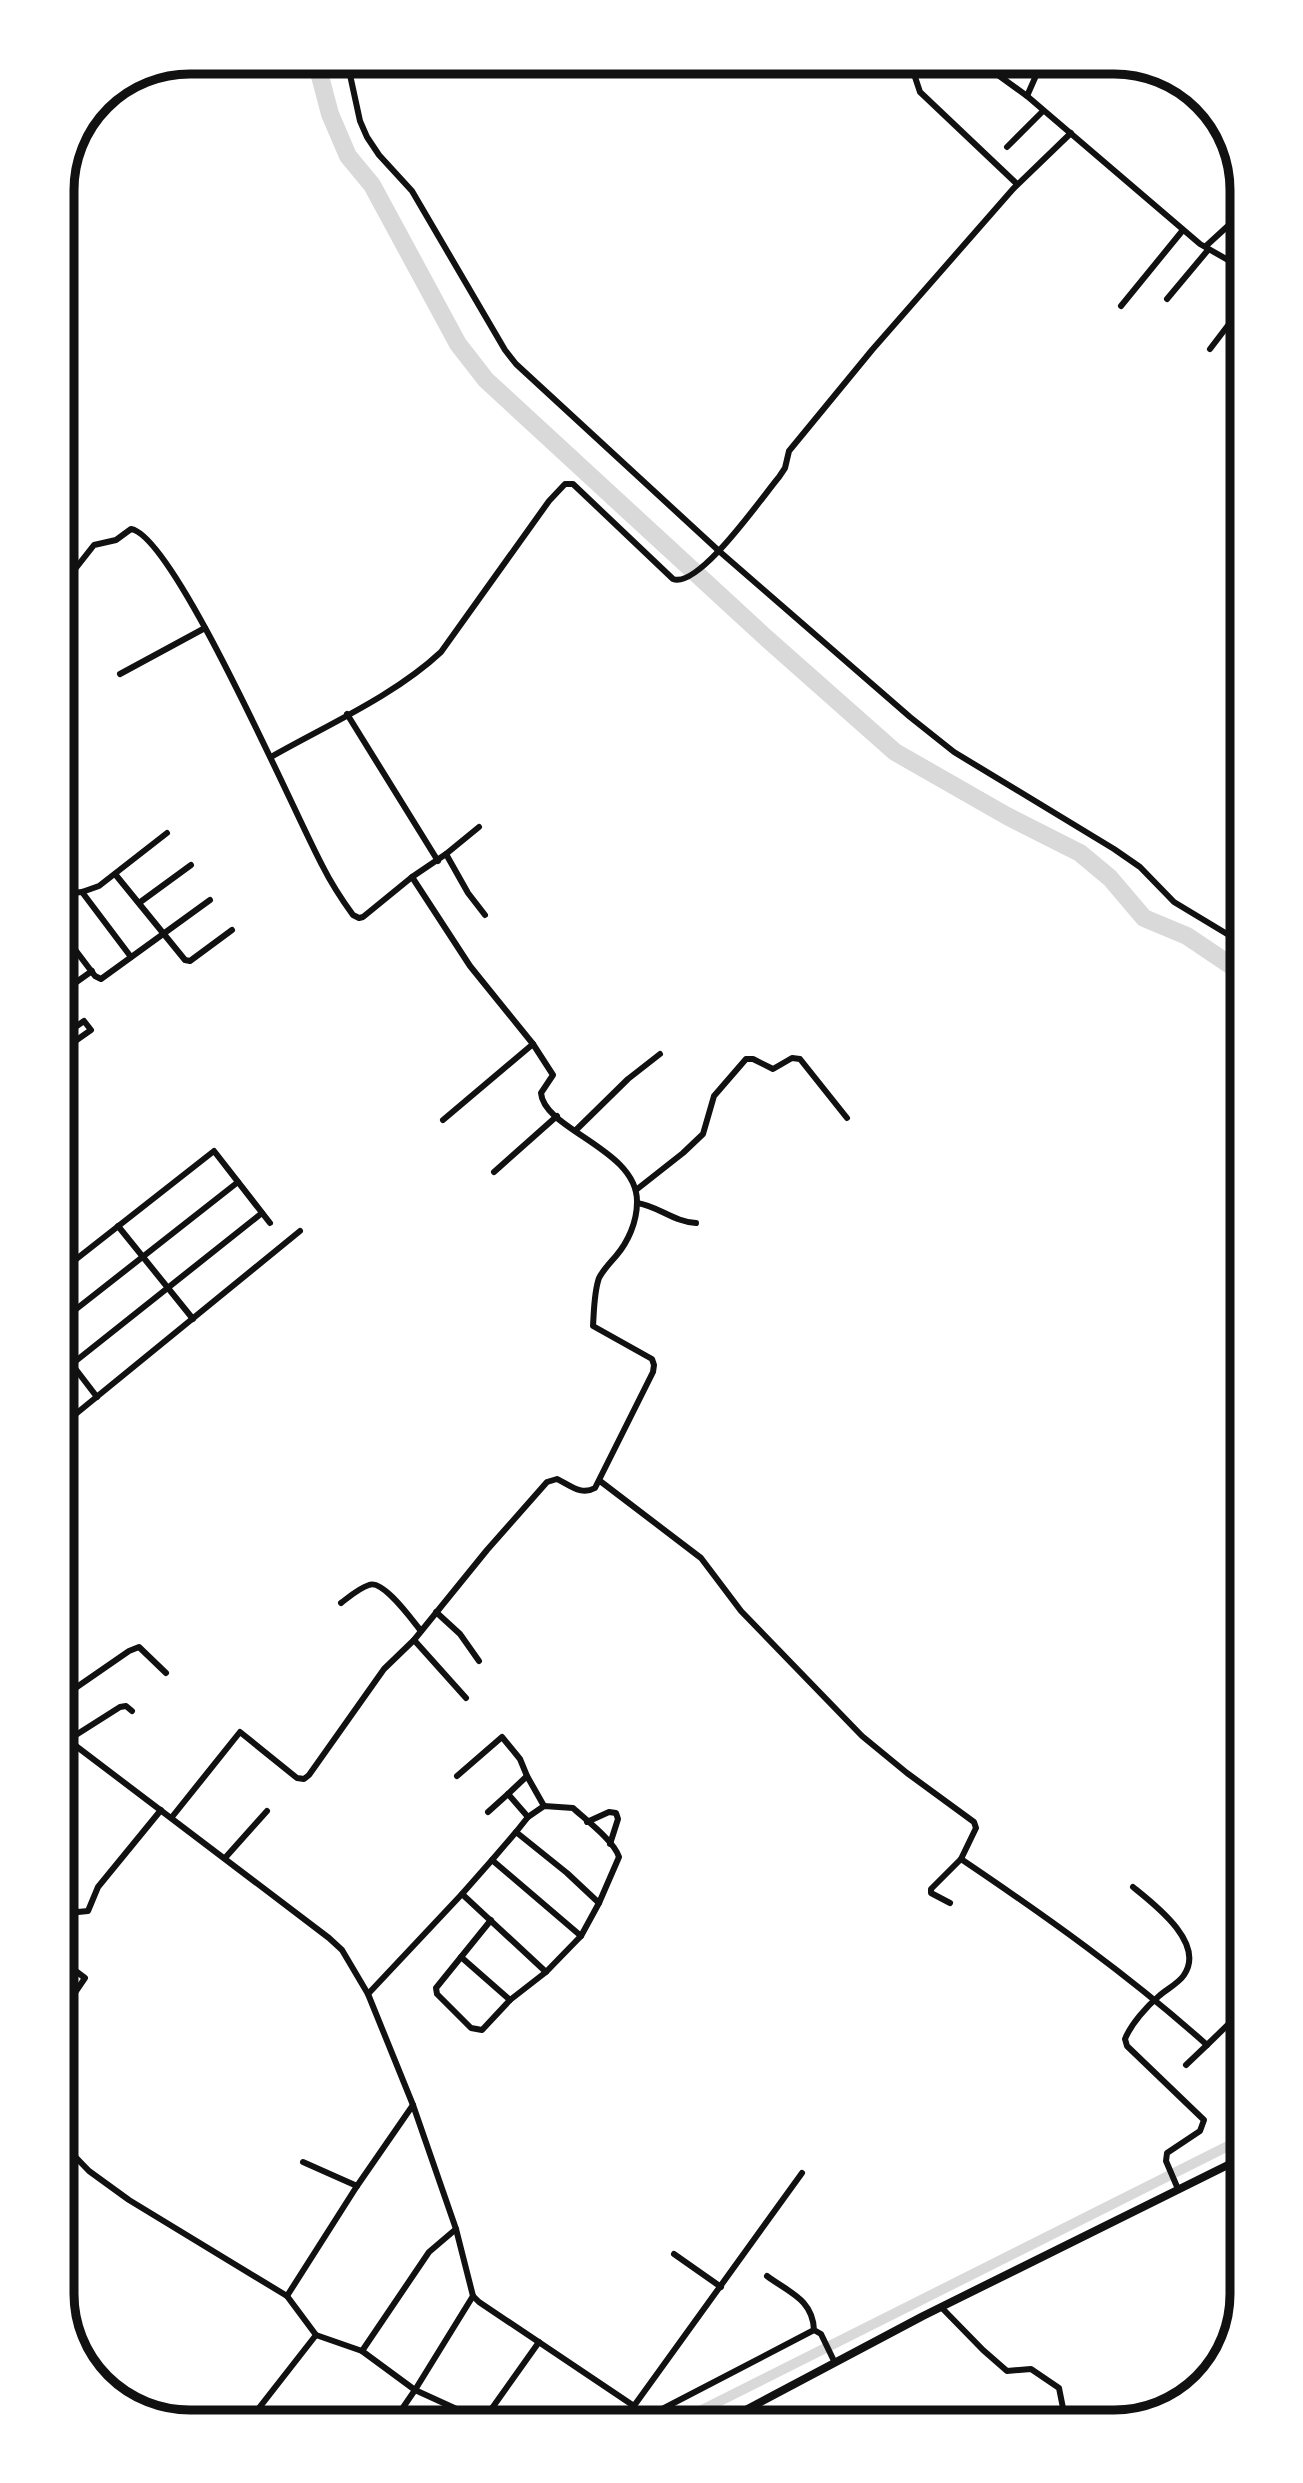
<svg xmlns="http://www.w3.org/2000/svg" width="1303" height="2483" viewBox="0 0 1303 2483" font-family="Karla,sans-serif">
	<rect width="100%" height="100%" fill="#fff"/>
	<g fill="none" stroke-linecap="round" stroke-linejoin="round">
		<polyline stroke="#d9d9d9" stroke-width="10" points="678,2422 1242,2139"/>
		<polyline stroke="#d9d9d9" stroke-width="18" points="316,61 330,114 348,156 372,185 458,344 486,380 764,636 895,752 1007,816 1080,853 1110,878 1144,918 1187,936 1242,973"/>
		<g stroke="#111" stroke-width="6">
			<polyline points="347,61 360,121 367,137 379,155 412,191 505,350 516,364 719,551 910,717 954,752 1114,849 1140,867 1174,902 1242,943"/>
			<polyline points="919,61 915,77 920,92 1017,184"/>
			<polyline points="980,62 1027,96 1200,244 1242,268"/>
			<polyline points="1027,96 1042,62"/>
			<polyline points="1007,147 1043,111"/>
			<polyline points="1206,246 1230,224 1242,223"/>
			<polyline points="1167,299 1208,250"/>
			<polyline points="1121,306 1183,230"/>
			<polyline points="1210,349 1242,307"/>
			<path d="M61,587L94,545L116,540L131,529C175,536 295,815 322,865C331,883 342,900 353,915L359,918L363,917L412,877L446,854L468,893L485,915"/>
			<polyline points="120,674 205,628"/>
			<polyline points="347,714 438,861"/>
			<path d="M271,757C327,725 394,696 441,652L549,501L565,484H573L673,579C699,589 762,497 779,477L785,468L789,451L872,350L1013,189L1071,133"/>
			<polyline points="446,854 479,827"/>
			<polyline points="115,874 185,960 190,961 232,930"/>
			<polyline points="412,877 470,966 533,1044"/>
			<polyline points="82,892 131,957"/>
			<polyline points="61,894 82,892 99,886 167,833"/>
			<polyline points="139,903 191,865"/>
			<polyline points="61,931 95,976 101,979 210,900"/>
			<polyline points="61,993 92,971"/>
			<polyline points="61,1051 91,1030 84,1021 61,1037"/>
			<polyline points="61,1111 63,1108 61,1105"/>
			<polyline points="576,1130 628,1079 660,1054"/>
			<polyline points="494,1172 557,1116"/>
			<polyline points="636,1190 683,1153 703,1134 714,1096 746,1059 753,1059 773,1069 792,1058 800,1059 847,1118"/>
			<path d="M637,1203C658,1206 674,1222 696,1223"/>
			<polyline points="118,1226 193,1319"/>
			<polyline points="61,1271 214,1151 270,1223"/>
			<polyline points="61,1321 238,1182"/>
			<polyline points="61,1350 97,1397"/>
			<polyline points="72,1364 262,1213"/>
			<polyline points="61,1426 300,1231"/>
			<path d="M600,1481L701,1558L741,1611L862,1736L907,1773L974,1822L976,1828L961,1859C1047,1917 1130,1976 1207,2045L1242,2011"/>
			<path d="M341,1603C349,1597 359,1588 369,1585C383,1579 412,1620 421,1631"/>
			<polyline points="436,1612 460,1634 479,1661"/>
			<polyline points="414,1640 466,1698"/>
			<polyline points="61,1698 129,1651 139,1647 166,1673"/>
			<polyline points="61,1733 68,1740 329,1938 342,1950 368,1994 413,2105 456,2229 473,2296 479,2302 634,2406 642,2422"/>
			<polyline points="68,1740 120,1707 126,1706 132,1711"/>
			<polyline points="457,1776 502,1737 520,1759 527,1776 544,1806"/>
			<polyline points="527,1776 508,1794 528,1817"/>
			<polyline points="488,1812 508,1794"/>
			<path d="M172,1817L240,1732L297,1778L304,1779L309,1775L384,1669L414,1640L487,1550L547,1482L557,1479C570,1485 581,1496 595,1488L653,1372L654,1365L652,1359L593,1326C594,1311 594,1292 599,1278C603,1270 610,1263 616,1256C628,1242 637,1222 637,1202C638,1149 544,1130 541,1093L553,1075L533,1044L443,1120"/>
			<polyline points="587,1822 609,1812 616,1813 618,1819 610,1844"/>
			<polyline points="225,1858 267,1811"/>
			<polyline points="492,1860 516,1832 567,1873 599,1903"/>
			<path d="M1133,1887C1154,1904 1206,1943 1184,1975C1179,1983 1167,1989 1159,1996C1147,2006 1131,2024 1125,2039L1127,2046L1204,2120L1200,2131L1167,2153L1166,2161L1178,2189"/>
			<polyline points="462,1894 492,1860 581,1936"/>
			<polyline points="950,1903 931,1893 931,1889 961,1859"/>
			<polyline points="65,1905 78,1912 88,1911 98,1887 161,1810"/>
			<path d="M491,1920L436,1988L437,1994L471,2028L482,2030L510,2000L546,1972L581,1936L599,1903L619,1857C614,1841 586,1820 573,1808L544,1806L528,1817L516,1832"/>
			<polyline points="461,1957 510,2000"/>
			<polyline points="368,1994 462,1894 546,1972"/>
			<polyline points="61,2013 85,1978 61,1960"/>
			<polyline points="1186,2065 1207,2045"/>
			<polyline points="61,2142 89,2171 129,2200 287,2296 316,2335 362,2351 415,2390 461,2411 490,2411 539,2342"/>
			<polyline points="303,2162 357,2186"/>
			<polyline points="674,2254 721,2287"/>
			<path d="M767,2276C788,2292 813,2299 814,2330L821,2334L835,2363"/>
			<polyline points="287,2296 357,2186 413,2105"/>
			<polyline points="941,2307 983,2350 1007,2371 1031,2369 1059,2388 1064,2413 1071,2422"/>
			<polyline points="362,2351 429,2252 456,2229"/>
			<polyline points="641,2420 814,2330"/>
			<polyline points="908,2420 910,2422"/>
			<polyline points="248,2422 316,2335"/>
			<polyline points="393,2422 415,2390 473,2296"/>
			<polyline points="603,2422 631,2410 802,2173"/>
		</g>
		<polyline stroke="#111" stroke-width="8" points="723,2422 923,2316 1242,2158"/>
	</g>
	<path d="M0 0H1303V2483H0ZM190 74H1114A116 116 0 0 1 1230 190V2294A116 116 0 0 1 1114 2410H190A116 116 0 0 1 74 2294V190A116 116 0 0 1 190 74Z" fill="#fff" fill-rule="evenodd"/>
	<path fill="none" stroke="#111" stroke-width="9" d="M190 74H1114A116 116 0 0 1 1230 190V2294A116 116 0 0 1 1114 2410H190A116 116 0 0 1 74 2294V190A116 116 0 0 1 190 74Z"/>
</svg>
